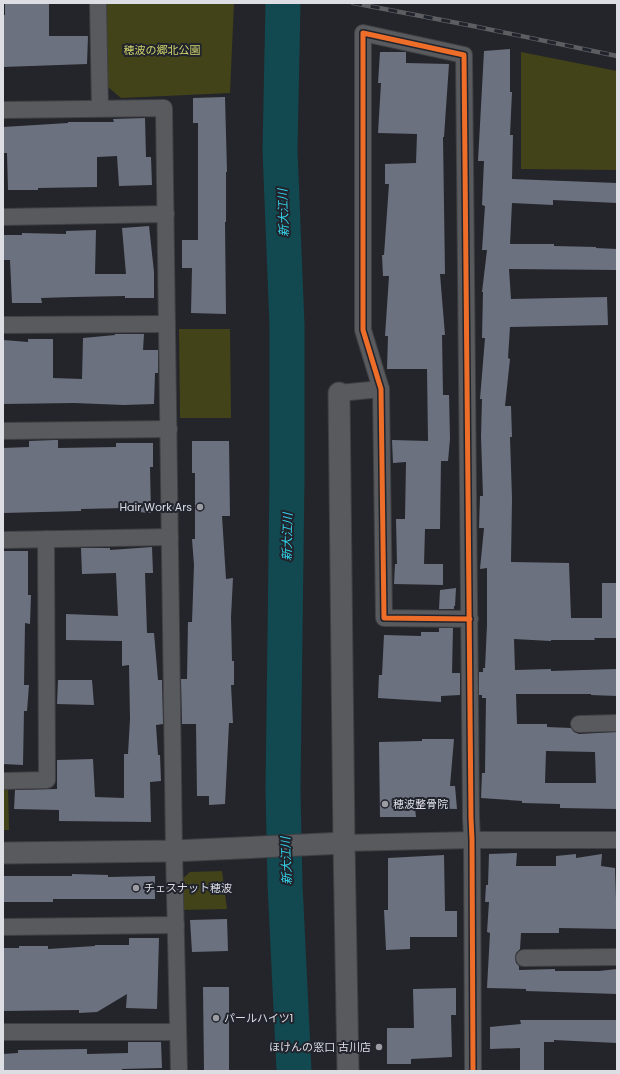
<svg xmlns="http://www.w3.org/2000/svg" width="620" height="1074" viewBox="0 0 620 1074" font-family="Poppins,'Noto Sans JP',sans-serif">
	<rect width="100%" height="100%" fill="#24252a"/>
	<g fill="#424319">
		<polygon points="105,3 234,3 230,93 121,98 108,87"/>
		<polygon points="521,52 617,71 617,170 521,169"/>
		<polygon points="179,329 230,329 231,418 180,418"/>
		<polygon points="3,786 8,786 9,830 3,830"/>
		<polygon points="222,871 227,909 182,910 181,880 190,872"/>
	</g>
	<g fill="none" stroke-linecap="round" stroke-linejoin="round">
		<polyline stroke="#12484f" stroke-width="35" points="283,3 280,150 287,325 287,479 283,790 285,884 294,1071"/>
	</g>
	<g fill="#6c717f" fill-rule="evenodd">
		<polygon points="5,3 49,3 49,36 88,36 87,64 3,67 3,15 5,15"/>
		<path d="M510,49V92H512L510,135H513L512,179L617,183V203L553,200V205L512,203L510,244H554V246L596,247V248L617,249V270L509,269L511,299L607,297L608,325L510,327L508,358L510,359L505,406H511L512,437H510L512,498L511,562L569,563L571,618H602V583H617V638H594L595,640H551V641L514,639L515,670L551,669V671L617,669V696L591,695V694H516L517,724H547V727L571,728L574,732L579,734L617,732V809L560,808V804L522,803V801L481,798L482,773H485L486,698H482V695H479V672H483V668H485L487,625V568L480,569L484,528H479L480,496H483L481,437L482,399H480L485,338H482L483,292H482L487,250H482L485,206L482,205L484,161H478L484,51ZM546,751L595,752L596,783H545Z"/>
		<polygon points="380,52 406,52 406,63 449,64 444,137 443,137 445,274 440,274 445,335 442,335 443,395 449,395 450,439 448,461 441,461 440,529 425,529 424,564 443,564 443,585 394,584 395,564 397,564 396,519 405,519 406,462 393,463 392,440 428,441 427,369 387,369 388,336 385,336 389,276 383,276 382,255 384,255 389,184 385,184 385,164 416,163 417,134 378,133 381,83 378,83"/>
		<polygon points="225,97 227,172 226,172 226,222 225,222 226,314 191,313 192,268 182,268 182,240 198,240 198,123 193,123 193,98"/>
		<polygon points="145,118 146,157 151,157 152,185 119,186 117,156 97,157 97,187 38,188 38,190 8,190 7,153 3,153 3,127 68,123 68,122 114,122 113,119"/>
		<polygon points="149,226 154,272 154,298 125,298 125,296 73,297 41,298 42,303 12,303 10,260 3,260 3,235 22,235 22,233 66,234 66,231 96,230 95,274 126,274 122,228"/>
		<polygon points="115,334 144,334 143,350 158,350 158,373 155,373 154,404 124,405 74,403 3,404 3,340 28,342 28,339 53,339 53,378 82,379 83,338 115,335"/>
		<polygon points="55,440 58,440 58,448 116,447 116,443 153,443 153,467 150,467 151,513 125,511 125,508 81,509 81,511 3,513 3,448 29,447 29,441"/>
		<polygon points="192,441 229,441 230,516 222,516 226,579 233,578 231,617 232,661 234,661 234,685 231,685 233,723 229,723 225,804 209,805 209,796 197,796 196,724 182,724 181,679 187,679 188,622 192,622 194,565 192,539 195,539 195,473 192,473"/>
		<polygon points="152,547 153,573 145,573 147,633 154,633 158,680 162,680 163,724 156,725 158,755 160,755 161,781 150,782 151,822 59,821 59,810 14,809 15,790 57,789 57,760 93,759 95,797 124,798 124,754 128,754 130,719 129,665 122,666 122,641 66,640 66,614 118,616 116,573 82,574 81,548 110,548 110,550"/>
		<polygon points="3,551 28,551 28,595 31,595 30,624 25,623 24,685 29,685 27,711 24,711 23,765 3,764"/>
		<polygon points="456,588 455,606 454,606 454,609 439,609 440,590"/>
		<polygon points="439,628 453,628 452,673 460,673 460,695 441,696 441,702 378,698 379,675 382,675 384,635 421,636 421,632 439,632"/>
		<polygon points="58,680 92,680 94,705 57,704"/>
		<polygon points="422,739 454,739 450,786 455,786 457,809 415,808 416,817 380,817 379,742 422,741"/>
		<polygon points="517,853 516,866 556,866 556,856 576,854 576,858 602,854 601,866 615,868 617,929 559,928 559,933 521,933 520,949 516,953 515,958 516,963 519,966 519,970 555,969 555,971 599,971 617,969 617,994 526,991 526,989 487,988 490,933 487,932 489,902 485,902 486,885 488,885 489,854"/>
		<polygon points="444,855 445,911 457,911 457,937 410,937 410,949 386,950 384,910 388,910 388,858"/>
		<polygon points="72,874 108,875 108,877 155,876 155,899 53,899 53,902 3,902 3,876 72,876"/>
		<polygon points="227,919 228,951 192,952 190,920"/>
		<polygon points="129,938 159,938 157,1009 126,1008 127,994 97,1012 79,1013 79,1010 3,1011 3,948 19,948 19,946 48,946 48,949 95,946 95,945 129,945"/>
		<polygon points="203,987 229,987 229,1071 204,1071"/>
		<polygon points="456,988 456,1015 451,1015 452,1057 411,1059 411,1064 387,1064 387,1028 414,1028 413,989"/>
		<polygon points="520,1020 617,1020 617,1043 554,1040 554,1042 544,1042 544,1070 520,1070 520,1048 490,1049 490,1027 521,1024"/>
		<polygon points="128,1042 161,1042 162,1068 122,1069 122,1071 3,1071 3,1054 18,1053 18,1050 87,1049 87,1054 128,1053"/>
	</g>
	<g fill="none" stroke-linecap="round" stroke-linejoin="round">
		<defs>
			<g id="minor">
				<polyline points="98,3 100,108"/>
				<polyline points="3,110 164,108 174,851 179,1071"/>
				<polyline points="3,217 166,214"/>
				<polyline points="3,325 167,324"/>
				<polyline points="339,393 381,389"/>
				<polyline points="3,431 169,429"/>
				<polyline points="3,540 170,537"/>
				<polyline points="470,619 384,618 381,389 363,330 363,33 464,55 471,818 472,840 473,1071"/>
				<polyline points="579,724 617,723"/>
				<polyline points="3,781 47,780 46,539"/>
				<polyline points="344,843 472,840 617,840"/>
				<polyline points="3,927 176,925"/>
				<polyline points="524,958 617,957"/>
				<polyline points="3,1032 178,1032"/>
			</g>
			<g id="tertiary">
				<polyline points="339,393 344,843 348,1071"/>
				<polyline points="3,853 174,851 344,843"/>
			</g>
		</defs>
		<use href="#minor" stroke="#3f4044" stroke-width="18"/>
		<use href="#tertiary" stroke="#3f4044" stroke-width="23"/>
		<use href="#minor" stroke="#595a5d" stroke-width="16"/>
		<use href="#tertiary" stroke="#595a5d" stroke-width="21"/>
		<defs>
			<polyline id="rail" points="353,3 473,26 617,56"/>
		</defs>
		<use href="#rail" stroke="#5d5e61" stroke-width="4.5"/>
		<use href="#rail" stroke="#21242d" stroke-width="3" stroke-dasharray="9" stroke-linecap="butt"/>
		<defs>
			<polyline id="cycleway" points="470,619 384,618 381,389 363,330 363,33 464,55 471,818 472,840 473,1071"/>
		</defs>
		<use href="#cycleway" stroke="#21242d" stroke-width="8"/>
		<use href="#cycleway" stroke="#ee6e29" stroke-width="5"/>
	</g>
	<g fill="#9c9da3" stroke="#21242d" stroke-width="1.5">
		<circle cx="200" cy="507" r="4"/>
		<circle cx="385" cy="804" r="4"/>
		<circle cx="136" cy="888" r="4"/>
		<circle cx="216" cy="1018" r="4"/>
		<circle cx="379" cy="1047" r="4"/>
	</g>
	<g text-anchor="middle" dominant-baseline="central" stroke-width="4" stroke-linejoin="round" paint-order="stroke">
		<g font-size="11" fill="#cfd36a" stroke="#21242d">
			<text x="162" y="50">穂波の郷北公園</text>
		</g>
		<g font-size="11" fill="#dcdee4" stroke="#21242d" text-anchor="start">
			<text x="192" y="507" text-anchor="end">Hair Work Ars</text>
			<text x="393" y="804">穂波整骨院</text>
			<text x="144" y="888">チェスナット穂波</text>
			<text x="224" y="1018">パールハイツ1</text>
			<text x="371" y="1047" text-anchor="end">ほけんの窓口 古川店</text>
		</g>
		<g font-size="12" font-style="italic" fill="#33d5ea" stroke="#21242d">
			<text transform="translate(283 213) rotate(-92)">新大江川</text>
			<text transform="translate(287 537) rotate(-89)">新大江川</text>
			<text transform="translate(286 861) rotate(-92)">新大江川</text>
		</g>
	</g>
	<rect width="620" height="1074" fill="none" stroke="#dcdee4" stroke-width="8"/>
</svg>
